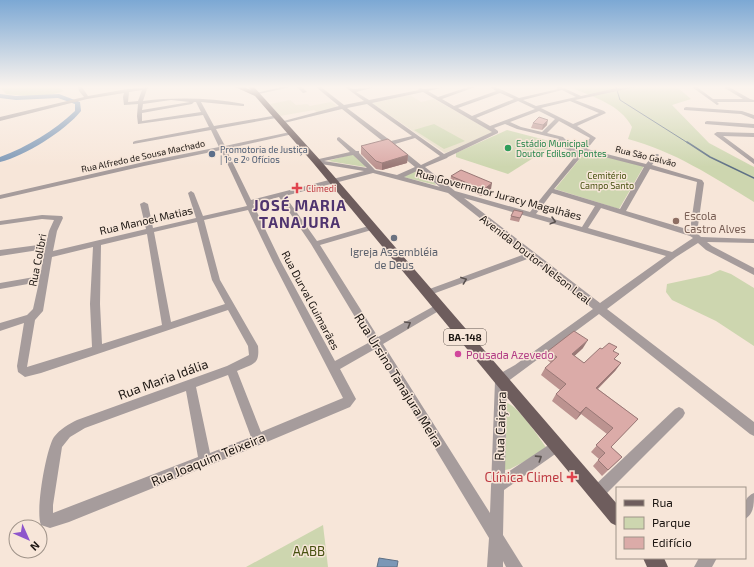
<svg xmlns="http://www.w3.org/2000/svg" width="754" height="567" viewBox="0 0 754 567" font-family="'Exo 2',sans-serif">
	<rect width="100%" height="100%" fill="#f7e6d9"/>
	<g fill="#e8dfc9">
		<polygon points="410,95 421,102 434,99 493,132 445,153 372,103"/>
		<polygon points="290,100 296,105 307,104 310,106 331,102 337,106 335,109 318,113 314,110 280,116 270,104"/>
	</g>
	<g fill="#cdd6af">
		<path d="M0,87H58L64,91C46,98 24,96 6,94Z"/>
		<path d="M570,87H677L691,99L672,105L709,143L754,167V202C713,177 674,151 628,139L632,127C620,104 593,97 570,87Z"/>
		<polygon points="434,124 465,141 444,149 414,130"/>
		<polygon points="507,130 557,143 508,174 456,157 456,153"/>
		<polygon points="586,151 644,166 619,209 555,189"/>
		<polygon points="353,154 366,166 365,167 328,161"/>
		<path d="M415,171C424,172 432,178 436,185L403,177Z"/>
		<polygon points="720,270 731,274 754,288 754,346 716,321 672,300 666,292 667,284 709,275"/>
		<path d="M506,403C516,403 539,437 546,447L537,455L510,469L505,470L504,461L506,435Z"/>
		<polygon points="323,525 328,567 246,567"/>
	</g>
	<polygon fill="#7b97b6" stroke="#5e7085" points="379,558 398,561 397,567 377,567"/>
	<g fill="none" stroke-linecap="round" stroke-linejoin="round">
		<polyline stroke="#5e7085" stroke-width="1" points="616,87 620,100 688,143"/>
		<polyline stroke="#5e7085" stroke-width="1.5" points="687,142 710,157 754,178"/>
		<path fill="#7b97b6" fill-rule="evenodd" d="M0,94L16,96L59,94L80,102L81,111C65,131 25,156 0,162V157C27,147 54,131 75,111V104L58,98L16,100L0,98Z"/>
		<g fill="#a69c9c" fill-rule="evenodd">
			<path d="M78,87H82L88,96L127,89L150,87L147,89L143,101C177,97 211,98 244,104V106H242L201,102L214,126L278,115L279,116L276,118L216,129L225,146L290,132L293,134L226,149L251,200L364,171L315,163V161L318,160L319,159L350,152L337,140V138L339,137L356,151H359V153L375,170L397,175L415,167L389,146H383V144L385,143L342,109L280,124V122L339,106L316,87H321L344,105L364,101L345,87H350L353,89L375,87L356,92L369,100L419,90L418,89L420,88L424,89L445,87L428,91L438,97L468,87H475L442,99L454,106L496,91L490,87H496L519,98L558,89L556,87H562L581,96L612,89L636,87L575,100L604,111L606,113L577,126L596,138L587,149L646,164L654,154H658L659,155L652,165L702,180L704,183L697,233L701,237L754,239V243L707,242L712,246L754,268V275L706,250L698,243L676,257L607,309L754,422V436L750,434L599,314L507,382L505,474L553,442L557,440L561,442L563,446L561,450L504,490L503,535L523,567H506L503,561V567H487L489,538L375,349L340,369L356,399L350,407L262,444L69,522L50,528L41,525C35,512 46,449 54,437C60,429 69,424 77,420L227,366L249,355L248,346L228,310L41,373L25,377L18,372L17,366L24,323L0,331V323L27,315L33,309L39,282L0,289V283L40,276L45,249L0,256V250L46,244L49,231L54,220L42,219L0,225V221L42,215L62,216L63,218L57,231L53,251L146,229L140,204L144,202L148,204L153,228L196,218L188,193L191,191L194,193L203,216L247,206L221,150L144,166L0,199V195L144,162L219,147L211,130L133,144V142L135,141L209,127L203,115L138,124L137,116L138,104L124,105L123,97L124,93L87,99L0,121V117L84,97L79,91ZM142,90L138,101L128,102L129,92ZM562,90L576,97L536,106L523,100ZM423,92L492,132L444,154L372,103ZM500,93L514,99L472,116L458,108ZM171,100L190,102L142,110L143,104ZM518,101L535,109L490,126L476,118ZM570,101L599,113L573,124L541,108ZM194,102H196L201,112L142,121V113L192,104ZM367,104L412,136L391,141L347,108ZM539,111L555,119L542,132L521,127L510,122ZM559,121L590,138L580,150L562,144L566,140L563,137L547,133ZM505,124L517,129L559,139L556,144L558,146L577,154L530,212L455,191L425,167L447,158L448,157L498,133V131L494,128ZM415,138L440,156L421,165L395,144ZM585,152L644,167L620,209L554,189ZM353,155L367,168L324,161ZM650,169L697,182L690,230L626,211ZM419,170L440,187L404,177ZM373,173L448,193L525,254L424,291L422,293L424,295H430L530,258L593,309L515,365L501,373L495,381L490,513L383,344L442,309L444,307L442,305H436L378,337L320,245L375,229L376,227L372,225L317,241L285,196ZM552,193L595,206L582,227L536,214ZM279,197L311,244L370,342L335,361L281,262L253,204ZM464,198L666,256L600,303ZM601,208L690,236L693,238L672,252L588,228ZM248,210L273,262L343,398L261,432L237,371C253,364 260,365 258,346L220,280L204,220ZM197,222L212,280L225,304L171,322L154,232ZM147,234L162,325L102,344L100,304L101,245ZM93,247L90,304L92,347L27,367L35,320L43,311L52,257ZM228,375L251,437L210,453L196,387ZM186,391L198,457L53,513V505L62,447L70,437L85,428Z"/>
			<polygon points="281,87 291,87 254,95 252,94"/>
			<polygon points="297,87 302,87 307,92 303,93"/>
			<polygon points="692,87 697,87 713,99 743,99 723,87 729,87 750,99 754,100 754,102 717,102 719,104 717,105"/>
			<polygon points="686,107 742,111 754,115 754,119 741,114 684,110 684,108"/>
			<polygon points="707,121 754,124 754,128 705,124 705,122"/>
			<polygon points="717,132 754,133 754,137 723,136 754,159 754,164 715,135 714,134"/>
			<polygon points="679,407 683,409 685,413 683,417 602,498 597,500 592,498 590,493 592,488 675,409"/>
			<path d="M754,493C754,504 754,514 745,519C745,508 742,498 754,493Z"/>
			<polygon points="699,558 717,558 712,567 694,567"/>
		</g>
		<g fill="#6e5d5d" fill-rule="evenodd">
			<polygon points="235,87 244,87 251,90 248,87 254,87 320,160 617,504 617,526 611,523 314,164 255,96"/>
			<polygon points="643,558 664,558 668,567 647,567"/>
		</g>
	</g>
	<g fill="#bc9390">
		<polygon points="533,123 547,125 542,130 531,128"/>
		<polygon points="361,146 408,155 407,163 382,170 376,169 361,154"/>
		<polygon points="451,176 491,189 481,196 450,182"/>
		<polygon points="511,216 521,216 519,222 510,220"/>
		<polygon points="583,348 574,356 584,363 602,349 614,351 615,359 621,363 615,371 598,389 638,419 611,447 622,457 602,476 593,466 599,459 591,452 607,434 581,414 576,420 552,401 556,394 560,390 541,375 545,368 551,363 545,358 548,351"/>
	</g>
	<g fill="#997876">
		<polygon points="548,120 547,125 542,130 543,125"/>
		<polygon points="408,155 407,163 382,170 382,163"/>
		<polygon points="492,183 491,189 481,196 483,190"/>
		<polygon points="588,340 583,348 568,362 572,354"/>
		<polygon points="621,363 615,371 591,395 596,388"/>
		<polygon points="586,407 581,414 576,420 580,413"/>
	</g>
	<g fill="#dbaba8" stroke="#997876">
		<polygon points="539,117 548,120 543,125 533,123"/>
		<polygon points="388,139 408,155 382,163 376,161 361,146"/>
		<polygon points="461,170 492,183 483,190 451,176"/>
		<polygon points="514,210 523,212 520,218 511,216"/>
		<polygon points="574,331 588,340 572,354 584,363 600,348 602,349 609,343 617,347 613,351 619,354 614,359 621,363 596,388 638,419 611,447 622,457 608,470 598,460 605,453 596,445 613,428 586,407 580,413 556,394 566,384 545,368 557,357 548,351"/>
	</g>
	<defs><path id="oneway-chevron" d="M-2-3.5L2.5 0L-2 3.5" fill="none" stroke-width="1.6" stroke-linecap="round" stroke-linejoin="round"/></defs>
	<g stroke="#5a5250">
		<use href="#oneway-chevron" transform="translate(553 221) rotate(15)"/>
		<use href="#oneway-chevron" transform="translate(464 280) rotate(-20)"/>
		<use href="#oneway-chevron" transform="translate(408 324) rotate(-30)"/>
		<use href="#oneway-chevron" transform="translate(539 458) rotate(-33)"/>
	</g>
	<linearGradient id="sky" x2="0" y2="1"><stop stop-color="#7ca8d4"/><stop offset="0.52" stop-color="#fbf4ee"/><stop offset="1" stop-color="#fbf4ee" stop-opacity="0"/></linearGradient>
	<rect width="754" height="167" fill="url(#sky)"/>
	<circle fill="#2e9e5b" stroke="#f7e6d9" stroke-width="1.5" cx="508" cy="148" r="4"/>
	<circle fill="#5c6f8a" stroke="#f7e6d9" stroke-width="1.5" cx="212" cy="154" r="4"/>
	<g fill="#e0444e" stroke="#f7e6d9" stroke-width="1.5">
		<path d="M295 182h4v4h4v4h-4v4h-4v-4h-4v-4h4z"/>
		<path d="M570 471h4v4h4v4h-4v4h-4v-4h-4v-4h4z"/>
	</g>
	<circle fill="#8d6e63" stroke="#f7e6d9" stroke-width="1.5" cx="676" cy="221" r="4"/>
	<circle fill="#6b7280" stroke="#f7e6d9" stroke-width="1.5" cx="394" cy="238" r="4"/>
	<circle fill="#d1479c" stroke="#f7e6d9" stroke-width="1.5" cx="458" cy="354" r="4"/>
	<g text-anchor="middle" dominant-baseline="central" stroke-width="3" stroke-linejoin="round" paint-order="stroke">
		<g font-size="9" fill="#27864d" stroke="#f7e6d9" text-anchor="start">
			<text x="516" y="143">Estádio Municipal<tspan x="516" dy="10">Doutor Edilson Pontes</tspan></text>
		</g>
		<g font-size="9" fill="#4e5e75" stroke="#f7e6d9" text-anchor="start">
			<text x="220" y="149">Promotoria de Justiça<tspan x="220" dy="10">| 1º e 2º Ofícios</tspan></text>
		</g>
		<g font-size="9" fill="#1c1612" stroke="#f7e6d9">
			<text transform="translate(143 156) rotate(-12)">Rua Alfredo de Sousa Machado</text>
			<text transform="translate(646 156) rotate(14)">Rua São Galvão</text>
		</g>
		<g font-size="9" fill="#475110" stroke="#f7e6d9">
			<text x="607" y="175">Cemitério<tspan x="607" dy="10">Campo Santo</tspan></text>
		</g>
		<g font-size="9" fill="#be3a42" stroke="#f7e6d9" text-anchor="start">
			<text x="306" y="188">Climedi</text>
		</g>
		<rect fill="#f7e6d9" stroke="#5e544e" stroke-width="1" x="444" y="329" width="42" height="16" rx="3"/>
		<g font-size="10" font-weight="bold" fill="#1c1612">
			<text x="465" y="337">BA-148</text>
		</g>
		<g font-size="11" fill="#1c1612" stroke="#f7e6d9">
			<text transform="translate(499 194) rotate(15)">Rua Governador Juracy Magalhães</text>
			<text transform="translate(146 220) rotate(-13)">Rua Manoel Matias</text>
			<text transform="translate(536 259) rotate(38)">Avenida Doutor Nelson Leal</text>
			<text transform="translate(37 260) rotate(-79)">Rua Colibri</text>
			<text transform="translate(311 300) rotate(62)">Rua Durval Guimarães</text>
		</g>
		<g font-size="11" fill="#785e54" stroke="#f7e6d9" text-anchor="start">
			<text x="684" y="215">Escola<tspan x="684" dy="13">Castro Alves</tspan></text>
		</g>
		<g font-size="11" fill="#5b616d" stroke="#f7e6d9">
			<text x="394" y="251">Igreja Assembléia<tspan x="394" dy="13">de Deus</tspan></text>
		</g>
		<g font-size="11" fill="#b23c85" stroke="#f7e6d9" text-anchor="start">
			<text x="466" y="354">Pousada Azevedo</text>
		</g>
		<g font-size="13" fill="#1c1612" stroke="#f7e6d9">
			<text transform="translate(163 379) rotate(-20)">Rua Maria Idália</text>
			<text transform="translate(399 380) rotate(58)">Rua Ursino Tanajura Meira</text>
			<text transform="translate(500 426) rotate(-88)">Rua Caiçara</text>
			<text transform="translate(208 459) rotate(-22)">Rua Joaquim Teixeira</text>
		</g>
		<g font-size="13" fill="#be3a42" stroke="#f7e6d9" text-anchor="end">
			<text x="563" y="477">Clínica Climel</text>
		</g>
		<g font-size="13" fill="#475110" stroke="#f7e6d9">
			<text x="309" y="551">AABB</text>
		</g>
		<g font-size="15" font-weight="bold" letter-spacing="1" fill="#4f346f" stroke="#f7e6d9">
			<text x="300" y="205">JOSÉ MARIA<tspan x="300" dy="17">TANAJURA</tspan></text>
		</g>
	</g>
	<rect x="616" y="487" width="130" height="72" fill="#f7e6d9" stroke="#9f9389"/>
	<rect x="624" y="500" width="20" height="6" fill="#6e5d5d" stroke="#9f9389"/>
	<text x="652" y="507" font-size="12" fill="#1c1612">Rua</text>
	<rect x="624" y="517" width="20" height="12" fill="#cdd6af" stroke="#9f9389"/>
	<text x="652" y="527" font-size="12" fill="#1c1612">Parque</text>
	<rect x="624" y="537" width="20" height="12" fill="#dbaba8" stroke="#9f9389"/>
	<text x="652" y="547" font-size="12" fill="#1c1612">Edifício</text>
	<g transform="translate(28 539) rotate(135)"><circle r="19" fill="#f7e6d9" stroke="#9f9389"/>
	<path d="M0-3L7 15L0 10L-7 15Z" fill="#8e55cc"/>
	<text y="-6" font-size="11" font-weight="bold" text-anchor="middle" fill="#1c1612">N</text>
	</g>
</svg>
